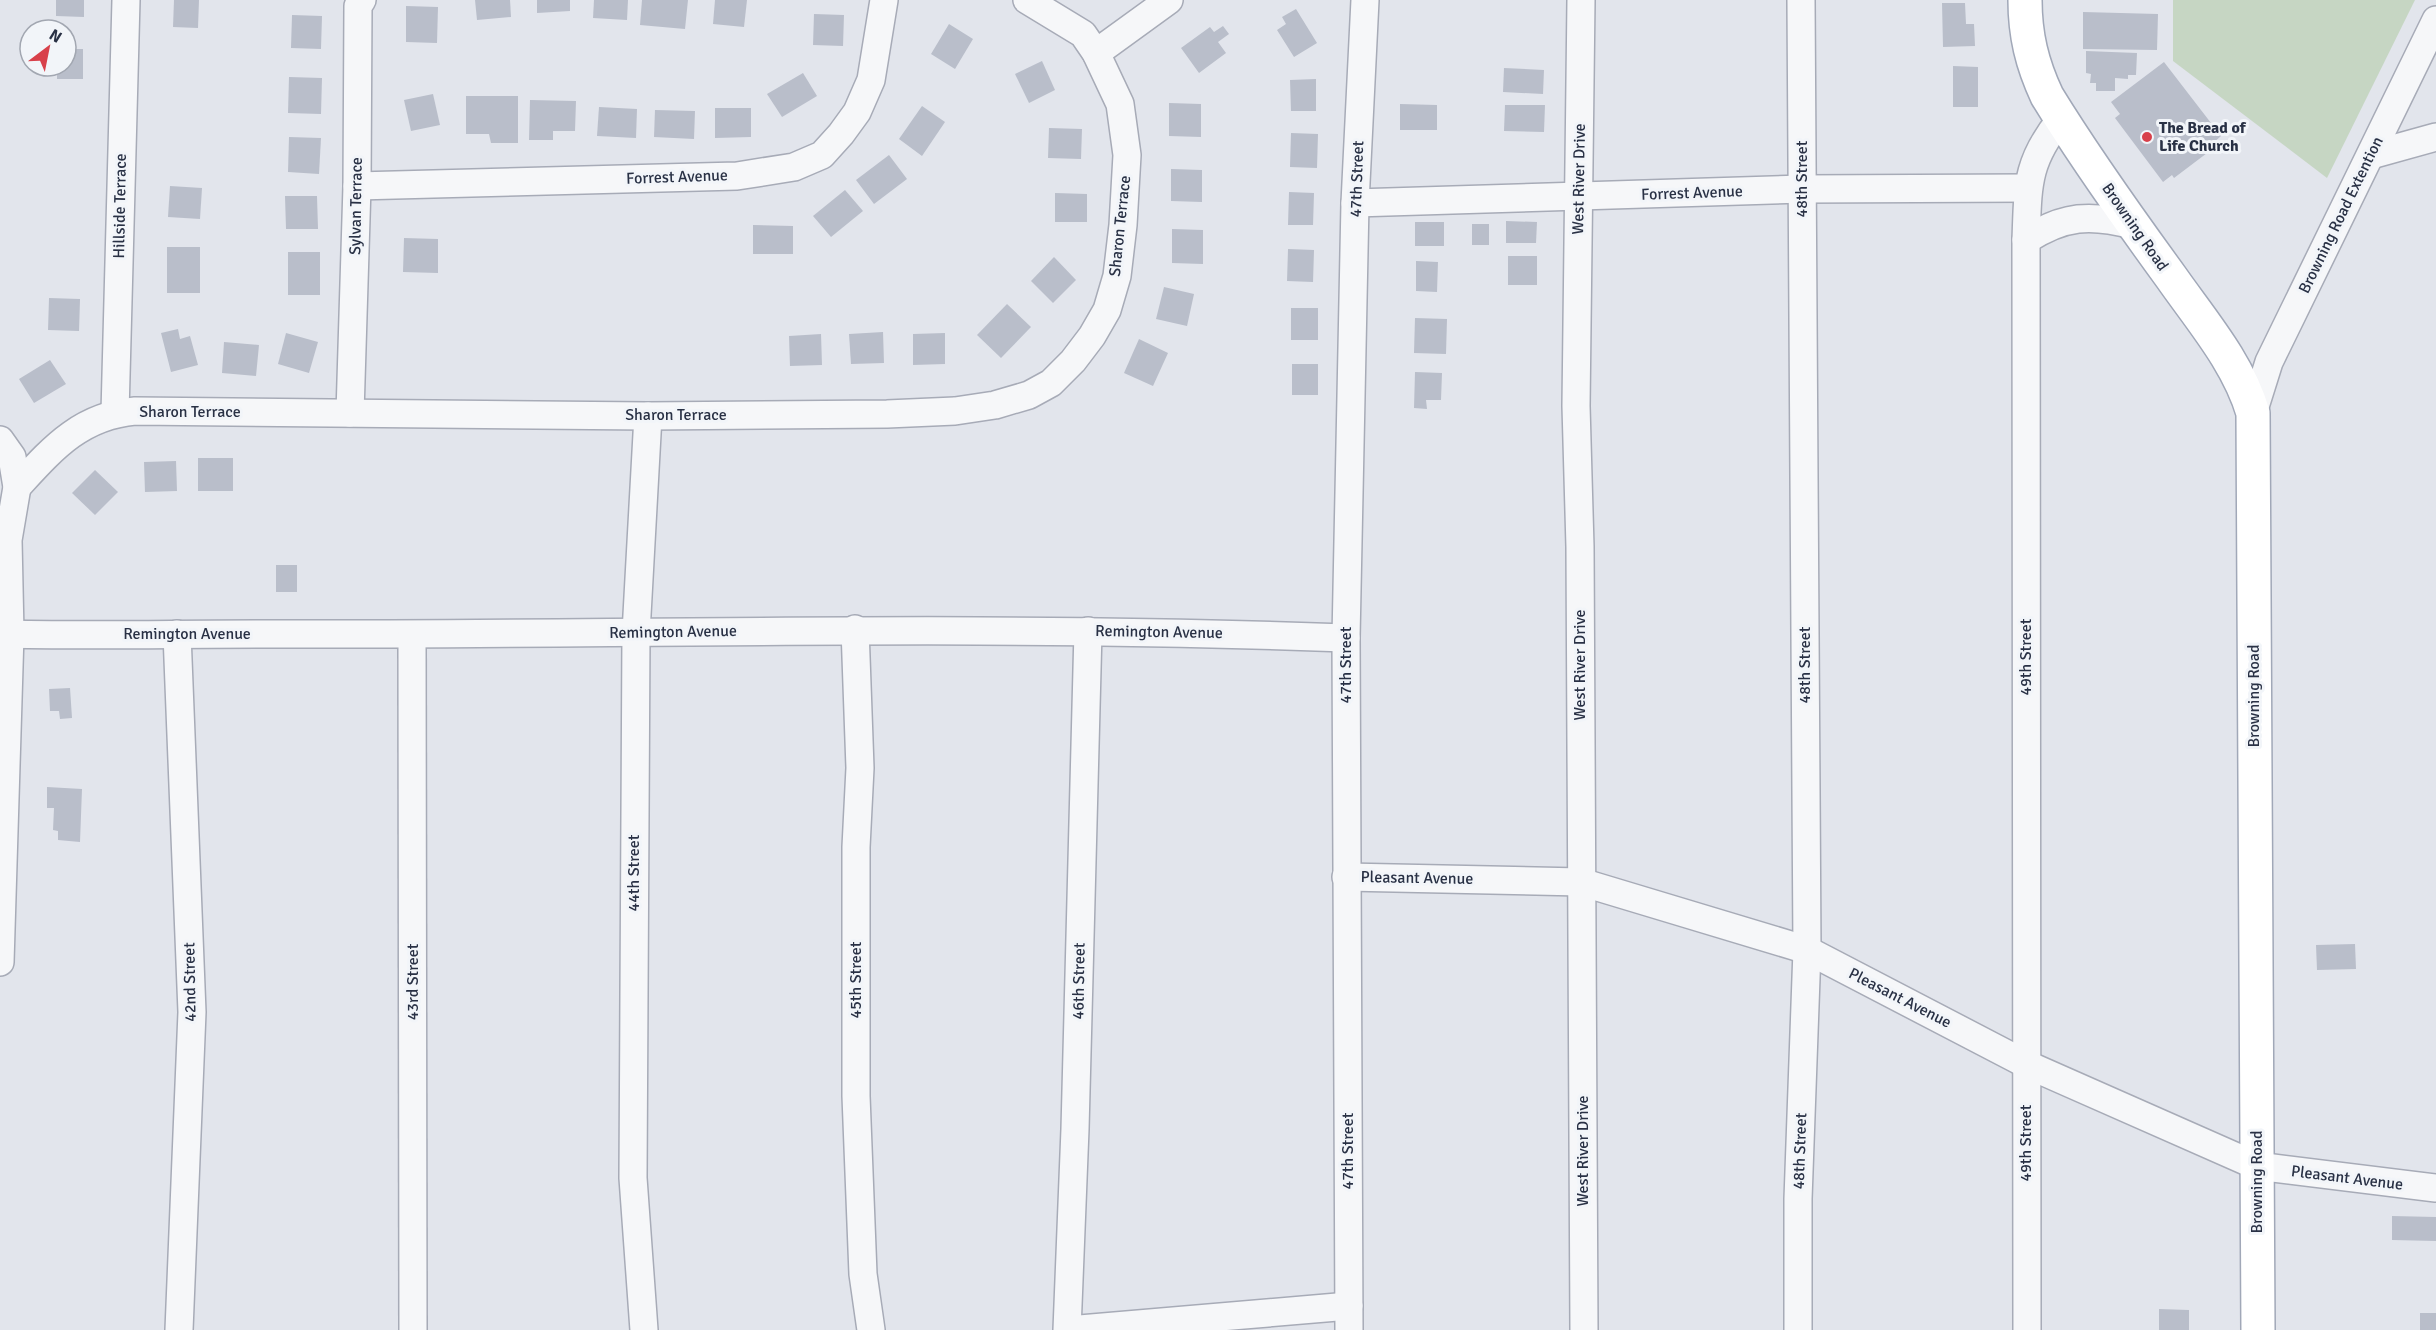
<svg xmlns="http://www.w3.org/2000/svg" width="2436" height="1330" viewBox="0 0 2436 1330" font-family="Signika,sans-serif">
	<rect width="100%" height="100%" fill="#e2e5ec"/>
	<polygon fill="#c6d6c3" points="2173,0 2415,0 2327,178 2173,61"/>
	<g fill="#b9beca">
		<polygon points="56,0 84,0 84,17 56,16"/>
		<polygon points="174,0 199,0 198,28 173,27"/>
		<polygon points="475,0 510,0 511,17 477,20"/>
		<polygon points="537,0 570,0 570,11 537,13"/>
		<polygon points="594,0 628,0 627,20 593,18"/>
		<polygon points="642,0 688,0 685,29 640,25"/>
		<polygon points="715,0 747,0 744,27 713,24"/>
		<polygon points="1942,3 1965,3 1966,24 1974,24 1975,46 1943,47"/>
		<polygon points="406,6 438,7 437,43 406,42"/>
		<polygon points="1296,9 1317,43 1294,57 1277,30 1286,24 1282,17"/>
		<polygon points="2083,12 2158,14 2157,50 2083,49"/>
		<polygon points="814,14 844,15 843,46 813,45"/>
		<polygon points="292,15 322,16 321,49 291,48"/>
		<polygon points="949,24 973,39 955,69 931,54"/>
		<polygon points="1223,26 1229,34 1218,42 1226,53 1199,73 1181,48 1210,27 1214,32"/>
		<polygon points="66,49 83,49 83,79 57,79 57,66 66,66"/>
		<polygon points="2086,51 2137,53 2136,75 2128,75 2128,79 2115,78 2115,91 2096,91 2096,83 2090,83 2091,74 2086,73"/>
		<polygon points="1042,61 1055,90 1029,103 1015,74"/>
		<polygon points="2164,62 2221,136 2212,144 2215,147 2174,178 2172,175 2163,182 2115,118 2120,114 2111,102"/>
		<polygon points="1953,66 1978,67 1978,107 1953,107"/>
		<polygon points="1504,68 1544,70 1543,94 1503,92"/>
		<polygon points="803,73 817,96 782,117 767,94"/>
		<polygon points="289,77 322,78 321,114 288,113"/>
		<polygon points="1316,79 1316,111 1291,111 1290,80"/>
		<polygon points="433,94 440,125 411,131 404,100"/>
		<polygon points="466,96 518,96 518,143 491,143 489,134 466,134"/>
		<polygon points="530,100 576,101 575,131 553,131 553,140 529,140"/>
		<polygon points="1169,103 1201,104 1201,137 1169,136"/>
		<polygon points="1400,104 1437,105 1437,130 1400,130"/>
		<polygon points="1505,105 1545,105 1544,132 1504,131"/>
		<polygon points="922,106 945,122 922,156 899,139"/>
		<polygon points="599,107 637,109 636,138 597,136"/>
		<polygon points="715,108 751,108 751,137 715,138"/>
		<polygon points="655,110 695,111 694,139 654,137"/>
		<polygon points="1049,128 1082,129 1081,159 1048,158"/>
		<polygon points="1291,133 1318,134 1317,168 1290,167"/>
		<polygon points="289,137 321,138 319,174 288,172"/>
		<polygon points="889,155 907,179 874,204 856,180"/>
		<polygon points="1171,169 1202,170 1202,202 1171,201"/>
		<polygon points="170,186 202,188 200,219 168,217"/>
		<polygon points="845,190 863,211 831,237 813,216"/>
		<polygon points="1289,192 1314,193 1313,225 1288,225"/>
		<polygon points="1055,193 1087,194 1087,222 1055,222"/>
		<polygon points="285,196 317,196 318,229 286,229"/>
		<polygon points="1506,221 1537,222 1536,243 1506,243"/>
		<rect x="1415" y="222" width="29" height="24"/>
		<rect x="1472" y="224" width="17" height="21"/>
		<polygon points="753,225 793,226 793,254 753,254"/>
		<polygon points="1172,229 1203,230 1203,264 1172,263"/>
		<polygon points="404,238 438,239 438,273 403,272"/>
		<rect x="167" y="247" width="33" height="46"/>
		<polygon points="1288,249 1314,250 1313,282 1287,281"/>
		<rect x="288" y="252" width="32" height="43"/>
		<rect x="1508" y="256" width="29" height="29"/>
		<polygon points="1054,257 1076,280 1053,303 1031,281"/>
		<polygon points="1416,261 1438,262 1437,292 1416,291"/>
		<polygon points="1164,287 1194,294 1187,326 1156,319"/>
		<polygon points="49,298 80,299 79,331 48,330"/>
		<polygon points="1007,304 1031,327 1001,358 977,335"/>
		<rect x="1291" y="308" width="27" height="32"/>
		<polygon points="1415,318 1447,319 1446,354 1414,353"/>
		<polygon points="178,329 180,339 190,336 198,365 171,372 161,333"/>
		<polygon points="883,332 884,363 851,364 849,334"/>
		<polygon points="286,333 318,342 309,373 278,364"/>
		<polygon points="945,333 945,364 913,365 913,334"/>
		<polygon points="821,334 822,365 790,366 789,336"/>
		<polygon points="1139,339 1168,353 1153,386 1124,373"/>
		<polygon points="224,342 259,345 256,376 222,373"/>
		<polygon points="50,360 66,384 34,403 19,379"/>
		<rect x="1292" y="364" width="26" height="31"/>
		<polygon points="1415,372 1442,373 1441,400 1426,400 1427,409 1414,408"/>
		<rect x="198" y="458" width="35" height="33"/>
		<polygon points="176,461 177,491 145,492 144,462"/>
		<polygon points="95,470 118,492 95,515 72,493"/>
		<rect x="276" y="565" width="21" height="27"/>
		<polygon points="70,688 72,718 60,719 59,711 50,711 49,689"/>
		<polygon points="47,787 82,789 80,842 58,840 58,831 53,830 54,808 47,808"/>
		<polygon points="2355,944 2356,969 2317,970 2316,945"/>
		<polygon points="2392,1216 2436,1217 2436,1241 2392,1240"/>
		<polygon points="2159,1309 2189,1310 2189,1330 2159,1330"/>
		<rect x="2420" y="1313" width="16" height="17"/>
	</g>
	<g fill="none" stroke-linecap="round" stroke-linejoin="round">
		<defs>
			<g id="minor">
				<polyline points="1581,0 1576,406 1580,547 1584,1330"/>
				<polyline points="1096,53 1169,0"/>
				<polyline points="2371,155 2436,137"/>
				<polyline points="357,186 737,176 794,167 822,155 841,134 857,112 871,80 884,0"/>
				<polyline points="1355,203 1803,189 2028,188"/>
				<path d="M2026,240C2064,215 2091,214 2133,225"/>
				<polyline points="115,413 126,0"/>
				<polyline points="350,413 357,186 358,6 362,0"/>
				<polyline points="2253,413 2269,362 2436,20"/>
				<polyline points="0,440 12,457 17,487 8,540 10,634 0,962"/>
				<path d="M17,487C52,449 80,416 135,411L648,416L887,414L955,411L995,405L1029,395L1051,383L1073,361L1092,336L1107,310L1117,276L1123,225L1127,155L1120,104L1096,53L1083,34L1027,0"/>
				<polyline points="855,629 860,768 856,847 856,1096 863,1274 871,1330"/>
				<path d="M0,634C86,636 171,634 257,634C620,635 983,624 1346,638"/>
				<polyline points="177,634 192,1012 179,1330"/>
				<polyline points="412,635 413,1330"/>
				<polyline points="1346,877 1581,882 1807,950 2026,1064 2257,1166 2436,1188"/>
				<polyline points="644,1330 633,1178 636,633 648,416"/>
				<polyline points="1067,1330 1075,1129 1088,631"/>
				<polyline points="1068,1330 1349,1306"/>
				<polyline points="1349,1330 1346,638 1355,203 1365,0"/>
				<polyline points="1798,1330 1798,1199 1807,950 1801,0"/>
				<path d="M2027,1330L2026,240C2028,186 2026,162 2061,119"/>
			</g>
			<path id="major" d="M2025,0C2025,35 2032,64 2047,96C2085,158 2128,218 2171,277C2201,320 2238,362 2253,413L2258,1330"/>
		</defs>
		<use href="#minor" stroke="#a7abb7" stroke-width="30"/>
		<use href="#major" stroke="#a1a8b8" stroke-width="36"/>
		<use href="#minor" stroke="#f6f7f9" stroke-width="27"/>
		<use href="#major" stroke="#fff" stroke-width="33"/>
	</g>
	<circle fill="#d8404a" stroke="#f2f5f9" stroke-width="2" cx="2147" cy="137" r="6"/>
	<g text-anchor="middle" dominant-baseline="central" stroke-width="6" stroke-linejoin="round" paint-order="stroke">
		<g font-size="16" font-weight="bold" fill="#293145" stroke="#f2f5f9" text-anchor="start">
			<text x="2159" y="128">The Bread of<tspan x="2159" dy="18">Life Church</tspan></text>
		</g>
		<g font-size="16" fill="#293145" stroke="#f2f5f9">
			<text transform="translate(677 177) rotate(-2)">Forrest Avenue</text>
			<text transform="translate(1357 179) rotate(-88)">47th Street</text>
			<text transform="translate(1579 179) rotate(-89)">West River Drive</text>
			<text transform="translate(1802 179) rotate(-90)">48th Street</text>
			<text transform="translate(1692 193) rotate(-2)">Forrest Avenue</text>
			<text transform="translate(120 206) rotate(-89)">Hillside Terrace</text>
			<text transform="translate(356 206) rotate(-89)">Sylvan Terrace</text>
			<text transform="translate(2341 215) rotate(-64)">Browning Road Extention</text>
			<text transform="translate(1120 226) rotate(-84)">Sharon Terrace</text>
			<text transform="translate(2135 227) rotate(55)">Browning Road</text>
			<text x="190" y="412">Sharon Terrace</text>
			<text x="676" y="415">Sharon Terrace</text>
			<text transform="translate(673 632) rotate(-1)">Remington Avenue</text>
			<text transform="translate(1159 632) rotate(1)">Remington Avenue</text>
			<text x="187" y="634">Remington Avenue</text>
			<text transform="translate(2026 657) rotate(-90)">49th Street</text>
			<text transform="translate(1346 665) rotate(-90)">47th Street</text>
			<text transform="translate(1580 665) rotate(-90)">West River Drive</text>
			<text transform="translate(1805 665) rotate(-90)">48th Street</text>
			<text transform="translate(2254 696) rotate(-90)">Browning Road</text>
			<text transform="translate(634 873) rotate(-90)">44th Street</text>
			<text transform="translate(1417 878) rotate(1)">Pleasant Avenue</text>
			<text transform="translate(856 980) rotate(-90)">45th Street</text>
			<text transform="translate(1079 981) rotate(-89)">46th Street</text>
			<text transform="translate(190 982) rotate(-91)">42nd Street</text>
			<text transform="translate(413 982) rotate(-90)">43rd Street</text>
			<text transform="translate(1900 998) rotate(27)">Pleasant Avenue</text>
			<text transform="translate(2026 1143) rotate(-90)">49th Street</text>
			<text transform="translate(1348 1151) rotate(-90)">47th Street</text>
			<text transform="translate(1583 1151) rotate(-90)">West River Drive</text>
			<text transform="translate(1800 1151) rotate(-88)">48th Street</text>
			<text transform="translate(2347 1178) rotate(7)">Pleasant Avenue</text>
			<text transform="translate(2257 1182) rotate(-90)">Browning Road</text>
		</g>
	</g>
	<g transform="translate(48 48) rotate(32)"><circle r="28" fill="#f2f5f9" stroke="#a2a7b1" stroke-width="1.5"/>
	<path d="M0-4.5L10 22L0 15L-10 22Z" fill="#d8404a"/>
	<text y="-9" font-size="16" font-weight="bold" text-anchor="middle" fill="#293145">N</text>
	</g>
</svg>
